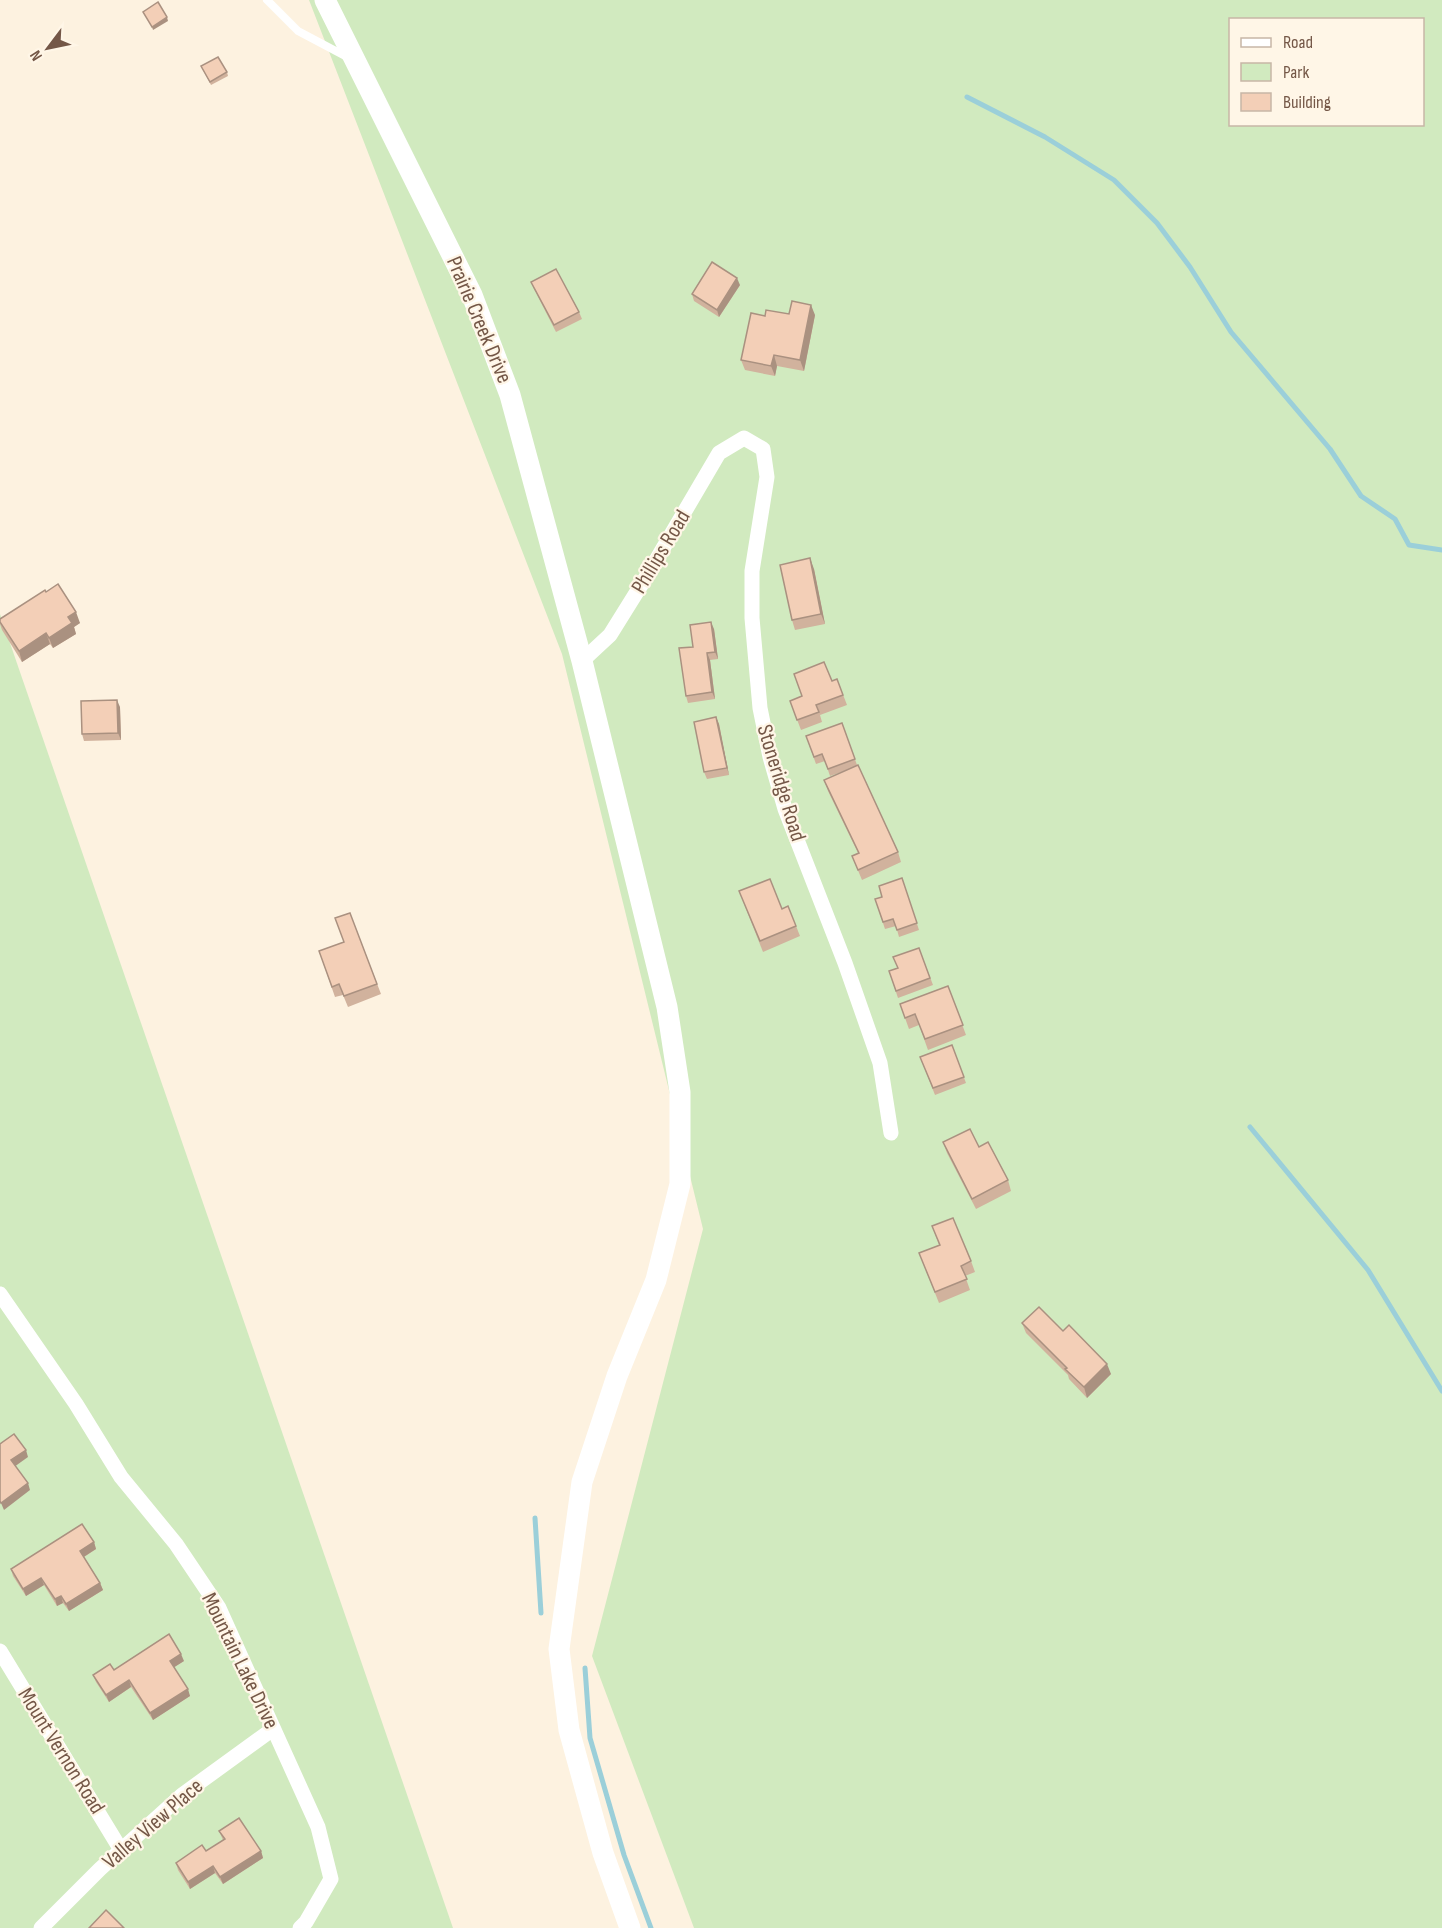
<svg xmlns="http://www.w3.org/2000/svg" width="1442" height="1928" viewBox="0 0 1442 1928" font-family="'Sofia Sans Condensed',sans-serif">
	<rect width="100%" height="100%" fill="#fdf2e0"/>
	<g fill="#d1eabf" fill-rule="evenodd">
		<path d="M309,0H1442V1928H694L592,1656L703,1229L562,654ZM1230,20H1422V124H1230Z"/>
		<polygon points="0,614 453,1928 0,1928"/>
	</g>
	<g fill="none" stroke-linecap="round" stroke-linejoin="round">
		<g stroke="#9bcfd9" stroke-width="5">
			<polyline points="967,97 1045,137 1114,180 1157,223 1190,267 1231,332 1330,449 1361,496 1395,519 1409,545 1442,550"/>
			<polyline points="1250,1127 1368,1270 1442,1391"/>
			<polyline points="535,1518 541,1613"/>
			<polyline points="585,1668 590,1738 624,1855 651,1928"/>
		</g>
		<polyline stroke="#fff" stroke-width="8" points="267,0 298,31 349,58"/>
		<g stroke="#fff" stroke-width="15">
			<polyline points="582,661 610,635 648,574 719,453 744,438 763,449 767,477 752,571 752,618 760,708 770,757 785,809 845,963 880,1063 891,1133"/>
			<polyline points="0,1294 76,1404 121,1477 176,1544 219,1608 318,1827 331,1879 306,1922 300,1928"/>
			<polyline points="0,1651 121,1850"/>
			<polyline points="41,1928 100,1869 182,1795 273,1729"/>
		</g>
		<polyline stroke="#fff" stroke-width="21" points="325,0 472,295 510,395 582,661 667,1007 680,1092 680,1184 656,1280 617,1376 582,1482 559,1649 569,1730 603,1853 630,1928"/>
	</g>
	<g fill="#d1b29d">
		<polygon points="201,66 227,72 228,76 211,85"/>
		<polygon points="531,282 579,312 582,319 556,332 534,289"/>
		<polygon points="740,285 719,317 694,301 692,294"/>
		<polygon points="789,314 815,315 804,371 777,366 775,376 745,370 741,360 765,316"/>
		<polygon points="814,569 825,624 795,630 792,620"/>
		<polygon points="46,592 80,623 74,627 76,634 53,648 50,644 22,662 2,630 0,624 0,619"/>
		<polygon points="714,629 718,659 710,660 715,699 688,703 686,696 693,647"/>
		<polygon points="837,679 847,705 820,715 822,722 801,730 790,701 802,696"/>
		<polygon points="120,707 121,740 84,741 82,734"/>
		<polygon points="716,717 719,724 729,775 707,779 704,772"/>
		<polygon points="842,723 857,765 898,852 901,862 862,880 852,856 858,853 828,791 824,780 850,769 830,776 825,761 816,764 806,736"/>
		<polygon points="902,878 919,930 899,937 896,926 885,929 875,899 882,897"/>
		<polygon points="739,891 782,909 796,926 800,936 763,952"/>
		<polygon points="350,913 381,994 348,1007 343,995 335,997 319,951 344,942"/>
		<polygon points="919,948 933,985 898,998 889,971 897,968"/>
		<polygon points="948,986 966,1035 928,1050 919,1025 909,1029 900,1004"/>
		<polygon points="952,1045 966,1083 935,1095 920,1057"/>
		<polygon points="943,1142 979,1147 1008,1180 1011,1191 976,1209 947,1153"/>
		<polygon points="932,1226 971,1261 975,1272 965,1276 970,1290 939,1303 919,1253 939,1245"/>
		<polygon points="1022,1323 1063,1331 1111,1374 1087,1398 1069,1379 1068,1375 1026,1333"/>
		<polygon points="94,1542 96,1549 84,1557 100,1583 103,1590 69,1611 63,1603 57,1606 44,1585 26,1596 13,1576 11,1569"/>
		<polygon points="184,1661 174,1667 190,1696 153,1720 131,1687 109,1702 96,1682 93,1675 114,1670"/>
		<polygon points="219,1831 261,1851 263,1858 223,1884 215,1873 190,1889 178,1870 176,1863 206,1851 223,1840"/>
	</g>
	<g fill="#aa9180">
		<polygon points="167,17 168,21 153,30 152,27"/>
		<polygon points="737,278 740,285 719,317 717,310"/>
		<polygon points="811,305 815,315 804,371 800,360"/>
		<polygon points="774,355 777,366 775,376 771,366"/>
		<polygon points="810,558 814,569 825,624 821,614"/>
		<polygon points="76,612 80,623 74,627 76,634 53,648 49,638 68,617"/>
		<polygon points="711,622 714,629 718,659 715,652"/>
		<polygon points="46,633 50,644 22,662 19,651"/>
		<polygon points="707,653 710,660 715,699 712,692"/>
		<polygon points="117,700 120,707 121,740 118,733"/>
		<polygon points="716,717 719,724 729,775 727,768"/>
		<polygon points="1107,1364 1111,1374 1087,1398 1084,1387"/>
		<polygon points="26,1450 28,1457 14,1467 11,1460"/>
		<polygon points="28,1483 30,1490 4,1510 1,1503"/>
		<polygon points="94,1542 96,1549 82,1558 80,1551"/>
		<polygon points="41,1578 44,1585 26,1596 23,1589"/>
		<polygon points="100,1583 103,1590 69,1611 66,1604"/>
		<polygon points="61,1596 63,1603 57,1606 55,1599"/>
		<polygon points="181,1654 184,1661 173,1668 170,1661"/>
		<polygon points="129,1680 131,1687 109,1702 106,1695"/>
		<polygon points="188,1689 190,1696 153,1720 150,1713"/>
		<polygon points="261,1851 263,1858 223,1884 220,1877"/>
		<polygon points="213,1866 215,1873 190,1889 188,1882"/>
	</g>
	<g fill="#f3cfb7" stroke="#aa9180" stroke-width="1.5">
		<polygon points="158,2 167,17 152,27 143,12"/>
		<polygon points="218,57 227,72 210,82 201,66"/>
		<polygon points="712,262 737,278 717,310 692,294"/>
		<polygon points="556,269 579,312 554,325 531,282"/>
		<polygon points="792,301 811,305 800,360 774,355 771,366 741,360 751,313 765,316 766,310 789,314"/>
		<polygon points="810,558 821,614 792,620 780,565"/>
		<polygon points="58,584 76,612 68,617 72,623 49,638 46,633 19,651 0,622 0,619 45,590 46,592"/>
		<polygon points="711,622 715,652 707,653 712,692 686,696 679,648 693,647 690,625"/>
		<polygon points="824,662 832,681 837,679 843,695 816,705 819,712 797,720 790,701 802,696 794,674"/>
		<polygon points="117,700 118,733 82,734 81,701"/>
		<polygon points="716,717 727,768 704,772 694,722"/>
		<polygon points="842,723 855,759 828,769 822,754 814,757 806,736"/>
		<polygon points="858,765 898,852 858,870 852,856 859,853 824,780"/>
		<polygon points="902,878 917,923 897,930 893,919 883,922 875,899 882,897 879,886"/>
		<polygon points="770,879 782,909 788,906 796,926 760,941 739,891"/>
		<polygon points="350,913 377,984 344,996 339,984 332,987 319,951 344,942 335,918"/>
		<polygon points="919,948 930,978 896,991 889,971 898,968 893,957"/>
		<polygon points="948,986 963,1025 925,1039 915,1014 905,1018 900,1004"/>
		<polygon points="952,1045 964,1077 933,1088 920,1057"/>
		<polygon points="970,1129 979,1147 988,1142 1008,1180 972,1199 943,1142"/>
		<polygon points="953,1218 971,1261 961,1266 967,1279 935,1292 919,1253 940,1245 932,1226"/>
		<polygon points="1039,1307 1063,1331 1069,1325 1107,1364 1084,1387 1065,1369 1067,1368 1022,1323"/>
		<polygon points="14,1434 26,1450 11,1460 28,1483 1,1503 0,1501 0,1444"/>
		<polygon points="82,1524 94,1542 80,1551 100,1583 66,1604 61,1596 55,1599 41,1578 23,1589 11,1569"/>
		<polygon points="169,1634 181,1654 170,1661 188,1689 150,1713 129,1680 106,1695 93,1675 110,1664 114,1670"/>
		<polygon points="239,1818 261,1851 220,1877 213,1866 188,1882 176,1863 202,1845 206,1851 225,1839 219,1831"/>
		<polygon points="106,1910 124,1928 89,1928"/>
	</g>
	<g text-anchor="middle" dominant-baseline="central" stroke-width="4.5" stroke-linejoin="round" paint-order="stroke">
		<g font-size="22" fill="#745747" stroke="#fff6e7">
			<text transform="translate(479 320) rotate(67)">Prairie Creek Drive</text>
			<text transform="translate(661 552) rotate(-59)">Phillips Road</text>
			<text transform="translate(781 783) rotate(73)">Stoneridge Road</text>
			<text transform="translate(240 1661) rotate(64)">Mountain Lake Drive</text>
			<text transform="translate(61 1751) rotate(58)">Mount Vernon Road</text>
			<text transform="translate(153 1824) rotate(-41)">Valley View Place</text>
		</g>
	</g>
	<rect x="1229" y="18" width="195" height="108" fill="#fff6e7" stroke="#c7b6a7" stroke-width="1.5"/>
	<rect x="1241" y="38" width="30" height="9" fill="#ffffff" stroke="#c7b6a7" stroke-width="1.5"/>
	<text x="1283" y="48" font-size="18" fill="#745747">Road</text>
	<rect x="1241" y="63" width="30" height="18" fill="#d1eabf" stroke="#c7b6a7" stroke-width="1.5"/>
	<text x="1283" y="78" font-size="18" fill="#745747">Park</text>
	<rect x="1241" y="93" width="30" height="18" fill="#f3cfb7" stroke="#c7b6a7" stroke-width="1.5"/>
	<text x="1283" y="108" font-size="18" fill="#745747">Building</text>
	<g transform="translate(48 48) rotate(238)" stroke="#fff6e7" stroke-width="4.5" paint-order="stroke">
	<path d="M0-4.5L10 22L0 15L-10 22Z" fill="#745747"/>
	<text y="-9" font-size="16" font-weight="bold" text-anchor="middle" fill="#745747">N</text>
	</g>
</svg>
